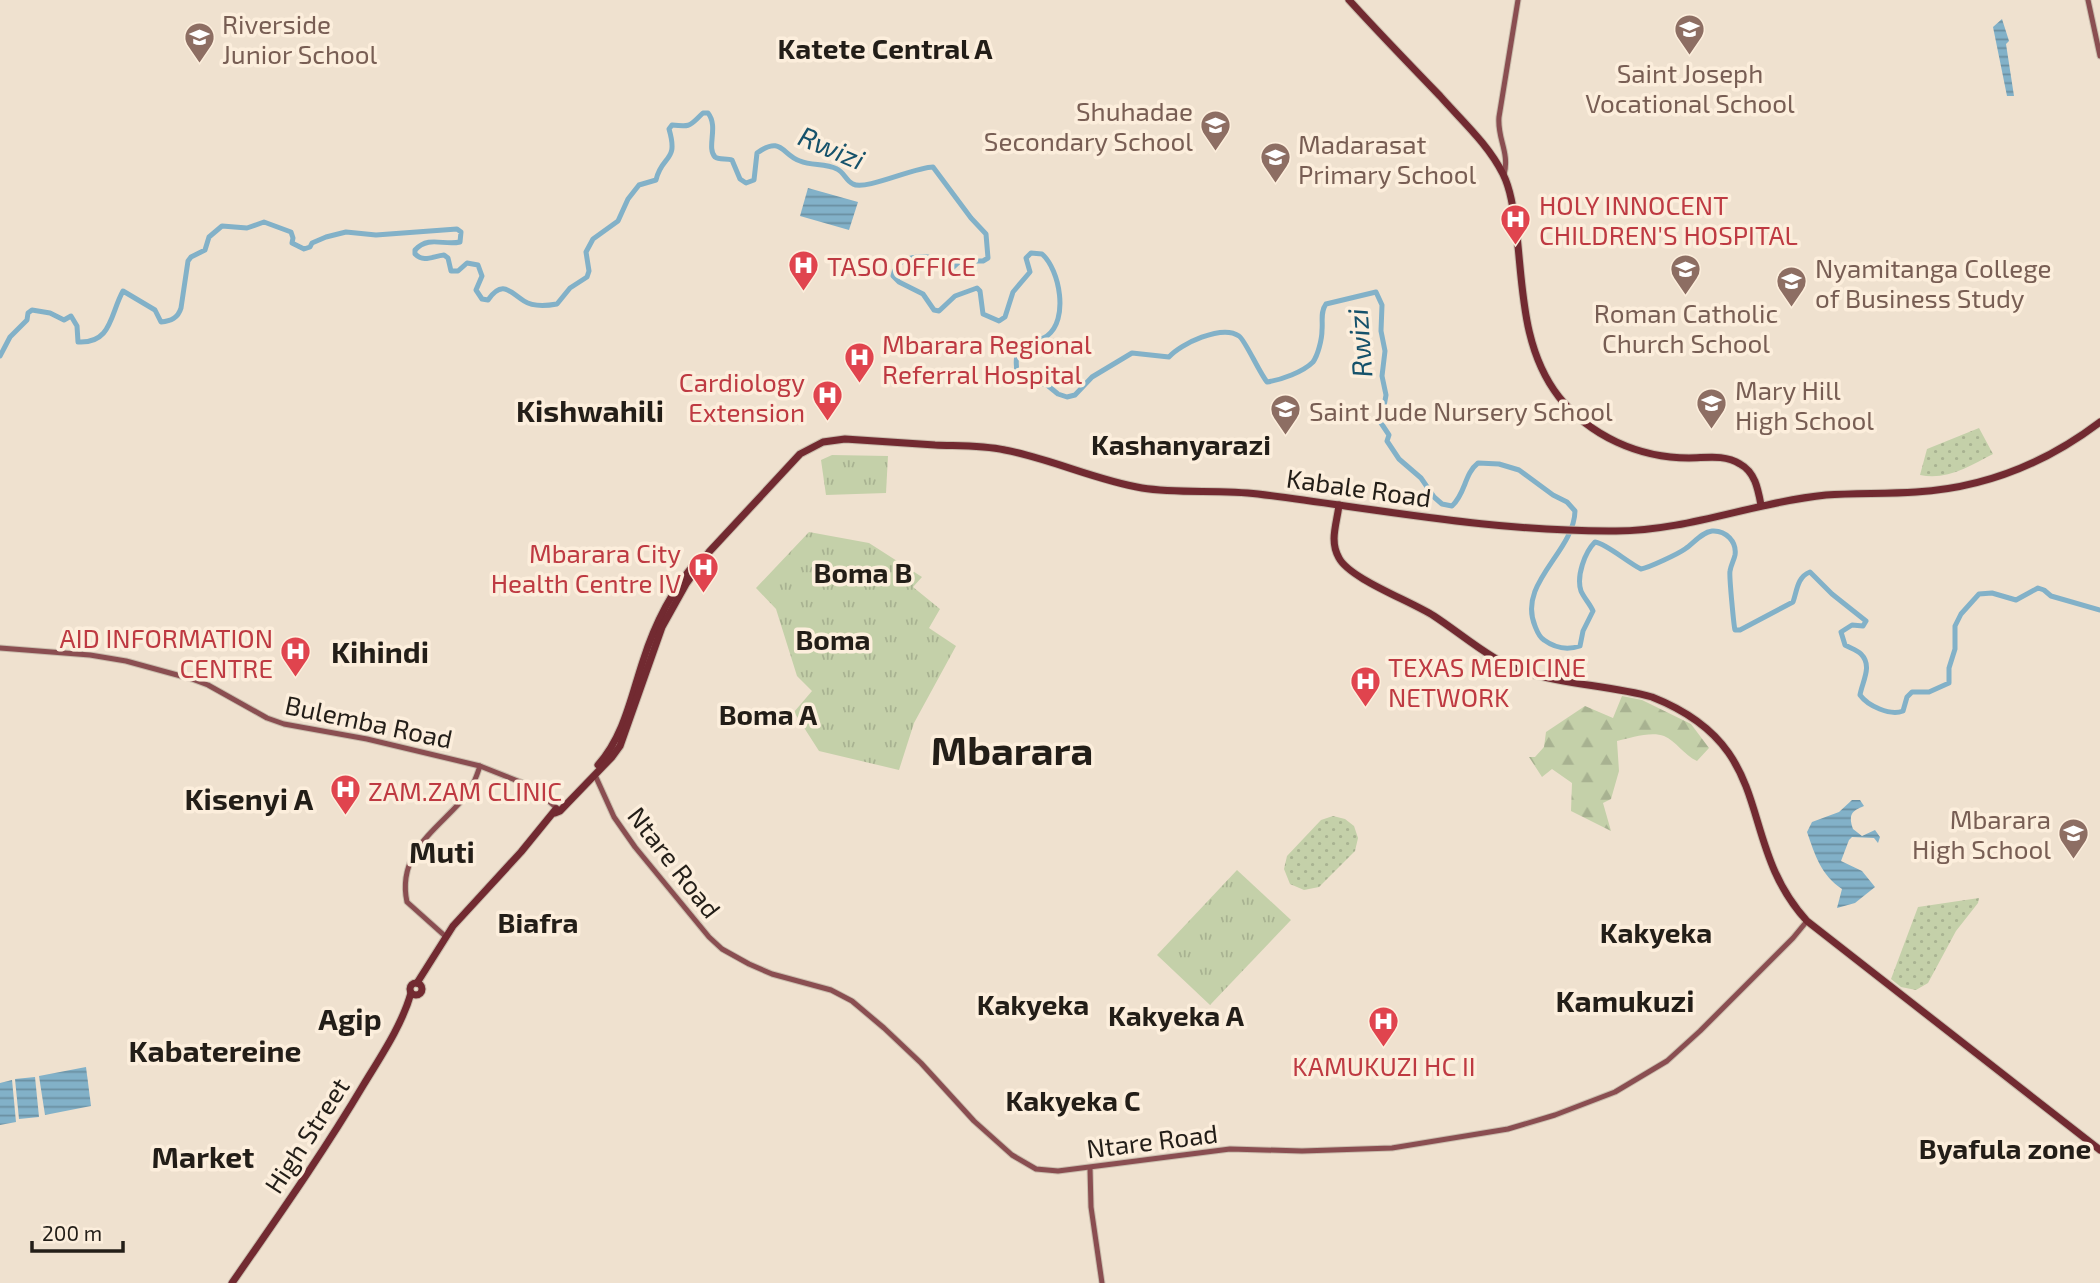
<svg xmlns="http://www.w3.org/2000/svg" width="2100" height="1283" viewBox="0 0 2100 1283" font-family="'Exo 2',sans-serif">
	<defs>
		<pattern id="grass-tufts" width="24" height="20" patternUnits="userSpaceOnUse" patternTransform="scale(1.75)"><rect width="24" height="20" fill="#c4d0a9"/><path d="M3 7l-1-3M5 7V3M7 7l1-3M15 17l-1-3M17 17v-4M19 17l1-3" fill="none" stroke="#a8b291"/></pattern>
		<pattern id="forest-firs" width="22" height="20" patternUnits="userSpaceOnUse" patternTransform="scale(1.75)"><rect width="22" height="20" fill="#c4d0a9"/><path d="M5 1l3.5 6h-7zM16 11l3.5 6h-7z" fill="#a8b291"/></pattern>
		<pattern id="park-dots" width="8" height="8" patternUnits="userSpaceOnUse" patternTransform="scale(1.75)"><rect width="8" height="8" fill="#c4d0a9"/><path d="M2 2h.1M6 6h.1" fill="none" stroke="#a8b291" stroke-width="1.8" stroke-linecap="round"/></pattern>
		<pattern id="water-rules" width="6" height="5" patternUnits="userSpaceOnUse" patternTransform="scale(1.75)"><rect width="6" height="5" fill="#82b1c8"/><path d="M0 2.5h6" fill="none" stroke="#6a8fa1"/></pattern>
	</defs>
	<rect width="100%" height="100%" fill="#efe1cf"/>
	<g fill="url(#grass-tufts)">
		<polygon points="832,455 888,456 886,493 826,495 821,460"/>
		<polygon points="809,532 869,543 922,577 913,587 940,609 929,628 956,646 914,723 899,770 819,751 794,712 812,691 797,676 776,609 756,588"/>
		<polygon points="1237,870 1291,920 1210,1005 1157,955"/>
	</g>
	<path fill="url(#forest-firs)" d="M1622,696L1642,700L1691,724L1709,748L1697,761C1684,755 1676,741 1664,736C1651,731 1630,738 1617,741L1619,771L1611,799L1603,803L1611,831L1571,811L1572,783L1552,769L1542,777L1529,757H1535L1544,747L1546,732L1585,706L1613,718Z"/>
	<g fill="url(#park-dots)">
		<path d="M1979,428L1993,454C1970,466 1946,481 1920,475L1927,449Z"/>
		<polygon points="1333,816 1345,819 1354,826 1358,838 1355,851 1319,887 1304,890 1290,884 1284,869 1287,856 1321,820"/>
		<polygon points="1979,898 1978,903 1956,931 1928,983 1916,990 1901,987 1891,979 1918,907"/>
	</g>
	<g fill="url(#water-rules)">
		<polygon points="2002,19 2009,41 2006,44 2014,96 2007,96 1993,27"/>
		<polygon points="808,188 858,202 849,230 800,216"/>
		<path d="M1852,800H1860L1864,806C1852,811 1848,814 1853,829L1862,836L1875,830L1880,837L1878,843L1874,838L1852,837L1849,840L1841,861L1862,871L1875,887L1855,903L1837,908L1842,889C1821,875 1815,855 1807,832L1812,822L1839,812Z"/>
		<polygon points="86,1067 91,1106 45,1115 39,1076"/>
		<polygon points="35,1077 39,1117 19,1119 15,1079"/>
		<polygon points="12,1080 16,1122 0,1125 0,1083"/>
	</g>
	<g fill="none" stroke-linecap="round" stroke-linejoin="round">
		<path stroke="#82b1c8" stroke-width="5" d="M0,356L10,337L27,320L28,313L32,310L50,313L64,320L71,316L77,326L78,342C112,344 110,314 123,291L155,310L161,322C171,321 178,318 181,308L188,261L191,257L205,250L209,237L222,226L247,228L264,222L291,232L293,238L292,243L304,249L310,247L312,243L326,237L346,232L376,235L457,229L461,232L460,242C444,246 429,235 415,250V254C424,263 433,256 444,255L448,258L451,271H458L467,263L478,265L482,276L476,290L482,299L488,300C502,280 509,291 524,301C533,307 546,306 557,304L570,288L587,277L589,271L586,252L593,239L618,221L628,199L639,185L656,180C662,154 679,163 669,129L672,125C692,127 689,126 703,113H708C719,127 706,147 715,157C719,160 727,158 732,160L740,179L746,183L754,180L757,153C782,135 782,155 800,161C812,166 825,163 837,169C844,172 846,181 853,184C865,191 915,167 933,167L971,218L986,234L988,258L983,261H960L947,273L928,257C913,256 896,259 893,276L899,282L923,294L934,310L939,311L955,296L977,288L980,291L983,314L999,321L1005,317L1013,292L1030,272L1026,258L1031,253L1042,254C1060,270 1069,320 1047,336C1039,342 1028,340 1020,343C1016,353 1015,366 1018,376L1047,385L1058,394L1067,397L1075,395L1092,377L1132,353L1169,357C1180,344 1222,324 1239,336C1245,340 1259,372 1267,382C1281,380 1303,372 1313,362C1318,355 1322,339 1322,330C1323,321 1320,312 1326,304L1376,292L1382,305L1381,331L1385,351L1382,376L1386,395L1381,423L1389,435L1387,441L1399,459L1421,478L1434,497L1442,504L1452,506C1466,493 1464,474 1478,463L1499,464L1519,470L1553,495L1567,502L1575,511C1574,552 1517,583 1535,626C1537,631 1539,637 1544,640C1555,648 1568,650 1580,646L1583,631L1593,611C1590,604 1584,598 1581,591C1576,576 1585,552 1595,542C1607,544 1627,562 1641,569C1648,568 1678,554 1685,549C1693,544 1702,532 1712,531C1726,530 1737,542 1735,555C1734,560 1731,565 1730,571C1729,576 1734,627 1735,630H1740L1793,602C1797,591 1797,577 1810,572L1832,594L1866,621L1863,626L1852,625L1841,632L1845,645C1850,648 1857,650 1861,654C1873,666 1862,682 1860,695C1868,706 1890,716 1903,711L1907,697L1912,692H1929L1949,683V668L1955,649V626L1961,614L1979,594L1992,593L2016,600L2038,588L2044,590L2051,596L2100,610"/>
		<defs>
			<g id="secondary">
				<polyline points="2088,0 2100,56"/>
				<path d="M1504,175C1510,152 1497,139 1499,117L1518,0"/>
				<polyline points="0,648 90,655 126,661 192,679 208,685 267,718 284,724 367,739 480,766 533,787 558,809"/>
				<polyline points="595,775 614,817 635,847 709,937 722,949 749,964 772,974 831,990 852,1001 884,1028 921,1063 974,1121 1012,1155 1036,1169 1058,1171 1230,1149 1302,1151 1392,1148 1508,1129 1555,1115 1615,1092 1667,1061 1700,1031 1793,938 1807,921"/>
				<path d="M445,936L407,902C396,850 441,828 469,792C474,784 477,775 480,766"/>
				<polyline points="1090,1168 1091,1207 1102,1283"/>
			</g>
			<g id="primary">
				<path d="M1349,0C1379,33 1409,64 1440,96C1462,121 1488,144 1503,174C1512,192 1514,216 1517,236C1523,291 1523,351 1559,397C1590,436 1639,458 1689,458C1706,458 1724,454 1740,464C1755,472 1758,489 1761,505"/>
				<path d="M1339,505C1337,523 1329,541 1339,558C1350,579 1411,601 1434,616C1466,637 1493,663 1531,674C1570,685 1612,686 1652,697C1781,748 1733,840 1807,921L2100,1150"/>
				<path d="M598,765C624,736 631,697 643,661C655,623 671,591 697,561"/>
				<path d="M555,813L560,811L612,757L620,746L662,627L686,584L709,552L800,454L823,442L845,439C875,441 905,443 935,445C958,446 982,445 1005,450C1052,459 1095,480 1142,488C1180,494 1219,489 1258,494C1377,509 1496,532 1616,531C1687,531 1755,502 1826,495C1856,493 1886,494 1916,492C1984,488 2046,463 2100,422"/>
				<circle cx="416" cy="989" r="6"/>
				<polyline points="417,983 453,926 521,852 556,809"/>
				<path d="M232,1283C277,1218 323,1153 364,1084C381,1056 402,1025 411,993"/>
			</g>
		</defs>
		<use href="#secondary" stroke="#cabeae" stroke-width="7"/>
		<use href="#primary" stroke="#cabeae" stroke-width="9"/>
		<use href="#secondary" stroke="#8a4e51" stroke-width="5"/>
		<use href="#primary" stroke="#722a31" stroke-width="7"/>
	</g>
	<defs>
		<symbol id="school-pin" viewBox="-11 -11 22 30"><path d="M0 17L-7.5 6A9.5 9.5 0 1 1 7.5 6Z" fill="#8d6e63" stroke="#fceedc"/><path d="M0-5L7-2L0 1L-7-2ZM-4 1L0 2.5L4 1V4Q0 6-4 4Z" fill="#fff"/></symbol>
		<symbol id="hospital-pin" viewBox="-11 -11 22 30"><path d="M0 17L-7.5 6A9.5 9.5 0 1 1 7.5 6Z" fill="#e0444e" stroke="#fceedc"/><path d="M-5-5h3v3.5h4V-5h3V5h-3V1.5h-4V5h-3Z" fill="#fff"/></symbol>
	</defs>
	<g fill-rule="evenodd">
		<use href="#school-pin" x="1672" y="12" width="35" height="47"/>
		<use href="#school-pin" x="182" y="20" width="35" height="47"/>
		<use href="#school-pin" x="1198" y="108" width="35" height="47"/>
		<use href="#school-pin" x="1258" y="140" width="35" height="47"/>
		<use href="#hospital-pin" x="1498" y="202" width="35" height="47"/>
		<use href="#hospital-pin" x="786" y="248" width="35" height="47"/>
		<use href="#school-pin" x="1668" y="252" width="35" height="47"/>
		<use href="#school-pin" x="1774" y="264" width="35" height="47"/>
		<use href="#hospital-pin" x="842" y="340" width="35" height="47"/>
		<use href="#hospital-pin" x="810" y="378" width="35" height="47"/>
		<use href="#school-pin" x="1694" y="386" width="35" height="47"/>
		<use href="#school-pin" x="1268" y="392" width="35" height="47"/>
		<use href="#hospital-pin" x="686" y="550" width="35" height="47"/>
		<use href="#hospital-pin" x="278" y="634" width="35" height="47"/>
		<use href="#hospital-pin" x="1348" y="664" width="35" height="47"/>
		<use href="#hospital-pin" x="328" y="772" width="35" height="47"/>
		<use href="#school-pin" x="2056" y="816" width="35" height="47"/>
		<use href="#hospital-pin" x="1366" y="1004" width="35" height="47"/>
	</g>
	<g text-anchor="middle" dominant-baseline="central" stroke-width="7" stroke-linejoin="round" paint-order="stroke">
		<g font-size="26" fill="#785e54" stroke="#fceedc" text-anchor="start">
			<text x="222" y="23">Riverside<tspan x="222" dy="30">Junior School</tspan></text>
			<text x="1690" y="72" text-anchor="middle">Saint Joseph<tspan x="1690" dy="30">Vocational School</tspan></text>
			<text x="1193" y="110" text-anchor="end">Shuhadae<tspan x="1193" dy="30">Secondary School</tspan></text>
			<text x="1298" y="143">Madarasat<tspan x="1298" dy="30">Primary School</tspan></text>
			<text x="1815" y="267">Nyamitanga College<tspan x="1815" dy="30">of Business Study</tspan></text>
			<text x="1686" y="312" text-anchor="middle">Roman Catholic<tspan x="1686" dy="30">Church School</tspan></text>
			<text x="1735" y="389">Mary Hill<tspan x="1735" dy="30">High School</tspan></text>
			<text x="1309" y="410">Saint Jude Nursery School</text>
			<text x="2051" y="818" text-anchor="end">Mbarara<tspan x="2051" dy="30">High School</tspan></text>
		</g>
		<g font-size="26" fill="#be3a42" stroke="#fceedc" text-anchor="start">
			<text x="1539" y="204">HOLY INNOCENT<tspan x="1539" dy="30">CHILDREN'S HOSPITAL</tspan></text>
			<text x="827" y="265">TASO OFFICE</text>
			<text x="882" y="343">Mbarara Regional<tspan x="882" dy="30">Referral Hospital</tspan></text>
			<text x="805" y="381" text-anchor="end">Cardiology<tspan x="805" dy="30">Extension</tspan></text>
			<text x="681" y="552" text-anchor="end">Mbarara City<tspan x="681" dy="30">Health Centre IV</tspan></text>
			<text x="273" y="637" text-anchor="end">AID INFORMATION<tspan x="273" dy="30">CENTRE</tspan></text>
			<text x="1388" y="666">TEXAS MEDICINE<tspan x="1388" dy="30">NETWORK</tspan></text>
			<text x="368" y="790">ZAM.ZAM CLINIC</text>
			<text x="1384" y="1065" text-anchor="middle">KAMUKUZI HC II</text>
		</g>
		<g font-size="26" fill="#231e18" stroke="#fceedc">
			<text transform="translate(1359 487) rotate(8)">Kabale Road</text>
			<text transform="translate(369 721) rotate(12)">Bulemba Road</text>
			<text transform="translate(675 862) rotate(52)">Ntare Road</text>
			<text transform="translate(306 1135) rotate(-57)">High Street</text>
			<text transform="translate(1152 1140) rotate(-7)">Ntare Road</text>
		</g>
		<g font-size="28" font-weight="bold" fill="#231e18" stroke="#fceedc">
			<text x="885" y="48">Katete Central A</text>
			<text x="1181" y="444">Kashanyarazi</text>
			<text x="863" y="572">Boma B</text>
			<text x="833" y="639">Boma</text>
			<text x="768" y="714">Boma A</text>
			<text x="538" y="922">Biafra</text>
			<text x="1656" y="932">Kakyeka</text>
			<text x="1033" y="1004">Kakyeka</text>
			<text x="1176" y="1015">Kakyeka A</text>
			<text x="1073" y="1100">Kakyeka C</text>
			<text x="2005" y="1148">Byafula zone</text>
		</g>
		<g font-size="28" font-style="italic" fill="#16526b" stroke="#fceedc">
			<text transform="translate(832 147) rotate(23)">Rwizi</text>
			<text transform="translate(1359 343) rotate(-94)">Rwizi</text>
		</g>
		<g font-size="30" font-weight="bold" fill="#231e18" stroke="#fceedc">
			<text x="590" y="410">Kishwahili</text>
			<text x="380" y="651">Kihindi</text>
			<text x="249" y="798">Kisenyi A</text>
			<text x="442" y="851">Muti</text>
			<text x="1625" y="1000">Kamukuzi</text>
			<text x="350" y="1018">Agip</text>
			<text x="215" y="1050">Kabatereine</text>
			<text x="203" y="1156">Market</text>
		</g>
		<g font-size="40" font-weight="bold" fill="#231e18" stroke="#fceedc">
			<text x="1012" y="749">Mbarara</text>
		</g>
	</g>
	<path d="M32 1241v10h91v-10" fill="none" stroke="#231e18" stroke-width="3.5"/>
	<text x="42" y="1241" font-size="21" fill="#231e18" stroke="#fceedc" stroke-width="5" paint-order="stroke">200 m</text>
</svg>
